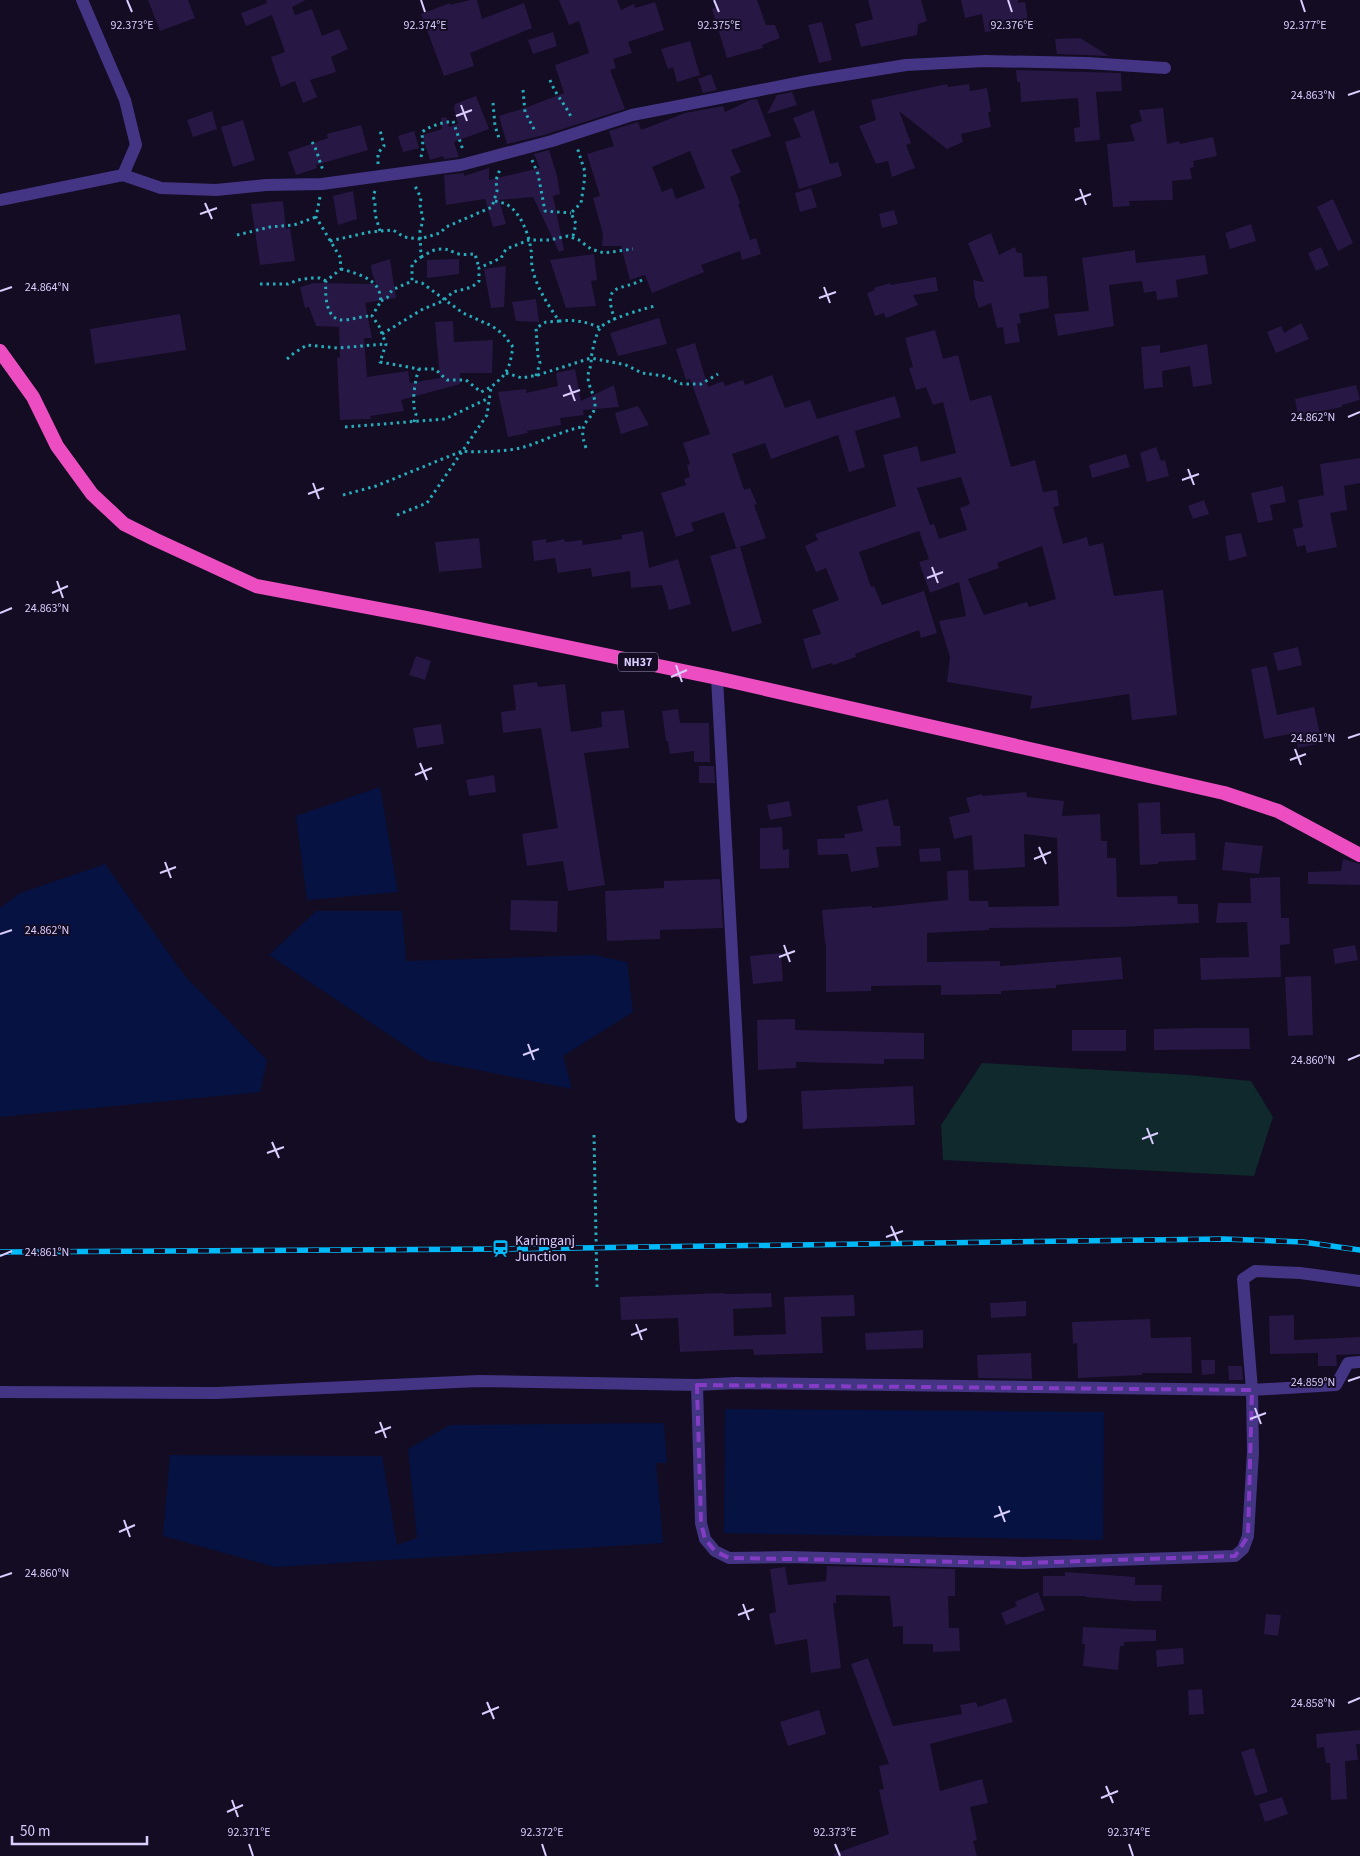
<svg xmlns="http://www.w3.org/2000/svg" width="1360" height="1856" viewBox="0 0 1360 1856" font-family="'Source Sans 3',sans-serif">
	<rect width="100%" height="100%" fill="#130c22"/>
	<polygon fill="#0f292c" points="982,1063 1189,1075 1251,1081 1273,1117 1254,1176 943,1160 941,1125"/>
	<g fill="#061241">
		<polygon points="380,787 398,892 307,900 296,816"/>
		<polygon points="105,864 185,976 267,1060 260,1092 0,1117 0,908 20,893"/>
		<polygon points="316,911 402,911 406,961 594,955 627,962 633,1012 563,1056 572,1089 427,1060 269,955"/>
		<polygon points="725,1409 1104,1412 1103,1540 724,1533"/>
		<polygon points="664,1423 667,1463 656,1463 663,1543 275,1567 163,1536 170,1455 382,1456 397,1545 417,1538 408,1449 450,1425"/>
	</g>
	<g fill="#271744" fill-rule="evenodd">
		<polygon points="148,0 188,0 195,18 160,31"/>
		<polygon points="266,0 306,0 292,7 295,15 312,9 322,36 339,29 348,49 331,57 336,72 310,80 317,97 303,103 295,81 281,87 271,57 285,52 272,15 246,26 241,13 267,3"/>
		<polygon points="470,0 477,0 482,19 524,3 532,28 470,53 474,66 444,76 421,14 450,3 450,5"/>
		<polygon points="559,0 617,0 621,10 634,4 635,8 655,2 664,30 628,42 632,53 613,59 616,68 610,70 625,109 544,135 507,144 499,116 525,108 564,93 555,65 589,53 579,21 569,25"/>
		<polygon points="714,0 757,0 766,25 775,25 780,38 762,45 763,48 727,58 712,9 717,7"/>
		<polygon points="868,0 921,0 927,21 918,24 917,35 861,47 855,24 873,19"/>
		<polygon points="961,0 1018,0 1018,3 1025,2 1029,27 985,32 982,14 965,18"/>
		<polygon points="822,22 832,60 819,63 808,25"/>
		<polygon points="553,32 557,46 533,54 528,40"/>
		<polygon points="1080,38 1109,56 1057,54 1055,39"/>
		<polygon points="690,41 700,75 677,82 673,67 668,69 661,49"/>
		<polygon points="1016,70 1121,73 1122,91 1096,92 1100,140 1075,142 1074,128 1080,127 1078,98 1021,102 1020,82 1017,82"/>
		<polygon points="711,74 717,90 703,93 698,79"/>
		<polygon points="947,84 948,87 969,84 970,91 987,88 991,112 988,112 991,127 961,134 963,142 947,149 899,111 911,143 906,145 915,168 892,177 888,161 876,164 859,126 876,120 871,100"/>
		<polygon points="792,92 797,105 767,114 777,95"/>
		<polygon points="476,96 489,129 454,142 459,157 444,159 443,156 430,160 422,135 442,129 441,118 446,117 449,127 458,124 454,109 455,104"/>
		<path d="M757,99L771,136L731,150L741,172L730,177L740,203L738,204L750,240L756,238L761,254L742,260L740,251L701,265L704,272L652,293L645,275L630,280L621,246H602L603,234L593,198L600,196L587,154L614,146L609,131L631,124L638,122L641,130L685,113L723,106L725,112L750,100ZM690,151L705,188L676,199L672,188L662,192L652,167Z"/>
		<polygon points="1163,108 1167,144 1179,141 1180,144 1213,137 1217,156 1193,161 1194,167 1190,168 1192,179 1172,181 1173,200 1129,201 1130,206 1113,207 1107,144 1135,141 1130,125 1142,121 1139,110"/>
		<polygon points="814,110 830,164 838,162 842,176 799,189 785,142 801,137 793,118"/>
		<polygon points="212,111 217,129 193,137 187,120"/>
		<polygon points="243,120 255,160 233,167 221,127"/>
		<polygon points="361,125 368,150 316,165 317,168 296,175 288,152 328,138 327,134"/>
		<polygon points="414,131 419,148 403,152 398,136"/>
		<polygon points="549,150 557,176 560,194 553,196 564,250 559,252 533,197 499,200 506,224 493,227 485,199 446,205 444,175 464,173 464,176 489,168 489,180 540,168 534,154"/>
		<polygon points="811,188 817,207 800,212 795,193"/>
		<polygon points="353,191 357,219 338,225 333,196"/>
		<polygon points="1333,199 1353,243 1338,251 1317,207"/>
		<polygon points="283,201 286,229 290,228 295,261 260,265 251,204"/>
		<polygon points="894,210 898,224 882,228 879,214"/>
		<polygon points="1251,224 1256,241 1230,249 1225,233"/>
		<polygon points="991,233 999,255 1015,247 1017,253 1022,253 1024,277 1047,276 1049,308 1019,314 1021,323 1017,324 1020,342 1005,344 1003,327 997,328 991,303 979,308 975,297 973,280 984,282 968,243"/>
		<polygon points="1321,247 1329,265 1316,271 1308,253"/>
		<polygon points="1135,250 1136,263 1205,255 1208,274 1176,280 1178,297 1157,300 1156,291 1144,293 1142,281 1109,285 1114,326 1058,336 1054,314 1089,311 1082,258"/>
		<polygon points="594,254 597,280 591,281 596,306 566,308 550,260"/>
		<polygon points="390,259 396,298 365,303 372,338 364,338 367,377 408,371 410,383 440,378 435,322 453,321 454,342 493,340 492,373 460,373 460,384 401,400 404,411 370,416 371,419 340,420 337,358 340,357 339,327 316,326 309,307 305,308 300,287 314,283 376,284 372,273 371,265"/>
		<polygon points="459,259 459,274 427,278 427,260"/>
		<polygon points="506,266 504,307 491,308 484,269"/>
		<polygon points="936,277 938,291 913,295 918,305 886,318 884,313 875,316 867,293 875,290 874,288 890,283 890,285"/>
		<polygon points="536,299 539,322 516,321 512,302"/>
		<polygon points="180,314 186,350 95,364 90,329"/>
		<polygon points="659,318 667,344 618,356 610,333"/>
		<polygon points="1301,323 1309,339 1276,353 1267,332 1281,326 1284,333"/>
		<path d="M935,330L943,359L958,355L970,401L991,395L1011,467L1035,460L1043,492L1057,490L1059,506L1053,507L1063,544L1087,537L1089,546L1103,543L1114,596L1163,590L1177,715L1132,720L1129,694L1030,709L1032,696L947,682L950,657L939,621L966,616L959,582L930,593L919,562L929,559L919,531L859,552L871,587L874,586L882,605L924,591L937,633L921,638L919,630L855,654L856,657L833,665L832,663L812,669L803,639L821,634L812,610L839,600L826,568L816,572L805,546L818,540L815,534L896,506L883,455L917,446L921,462L956,453L943,402L933,405L926,387L916,390L909,368L913,367L905,338ZM961,477L970,504L960,508L967,530L939,539L934,524L930,525L917,488ZM1042,546L1056,599L1029,607L1027,602L984,615L968,579L999,568L997,563Z"/>
		<polygon points="695,343 708,387 723,381 725,386 743,380 745,385 772,375 785,408 810,400 817,419 895,396 901,417 855,431 865,467 849,472 838,435 771,459 765,443 732,454 744,490 750,488 757,504 754,505 766,538 736,548 724,512 691,523 694,531 676,537 661,493 686,485 684,479 690,477 687,465 690,464 683,443 710,434 690,379 686,380 676,349"/>
		<polygon points="1207,344 1212,384 1193,387 1190,366 1162,371 1163,387 1144,389 1141,347 1160,345 1160,353"/>
		<polygon points="575,369 581,401 614,385 619,407 583,410 584,415 560,418 561,425 527,431 528,433 508,437 498,392 526,389 526,393 558,386 556,373"/>
		<polygon points="1356,385 1360,400 1342,405 1342,407 1298,416 1295,399"/>
		<polygon points="638,406 649,425 621,434 615,413"/>
		<polygon points="1156,447 1161,461 1165,460 1169,476 1147,482 1140,453"/>
		<polygon points="1126,454 1130,467 1092,478 1089,465"/>
		<polygon points="1360,458 1360,483 1344,486 1347,510 1330,513 1337,547 1307,553 1305,545 1297,547 1293,529 1303,527 1298,500 1324,495 1320,464"/>
		<polygon points="1283,486 1286,502 1270,505 1273,520 1258,523 1251,493"/>
		<polygon points="1204,500 1209,514 1193,519 1188,506"/>
		<polygon points="643,531 649,568 678,559 691,604 669,610 662,585 631,588 630,571 592,577 591,568 558,573 555,558 534,561 532,541 546,539 546,543 564,539 565,542 582,540 583,545 622,539 622,535"/>
		<polygon points="1241,533 1247,556 1229,561 1225,536"/>
		<polygon points="479,538 482,568 439,572 435,542"/>
		<polygon points="740,547 762,623 732,632 710,556"/>
		<polygon points="1298,647 1302,665 1278,671 1273,653"/>
		<polygon points="416,656 431,661 425,680 409,675"/>
		<polygon points="1267,666 1277,715 1314,707 1322,743 1298,748 1295,733 1264,739 1251,669"/>
		<polygon points="537,682 538,687 565,684 571,732 602,727 601,712 624,710 629,748 584,753 605,885 568,891 563,861 527,866 522,834 558,828 541,728 503,733 501,712 516,710 513,685"/>
		<polygon points="678,709 680,723 709,723 710,762 694,762 694,751 670,754 668,741 666,741 662,711"/>
		<polygon points="441,724 444,744 417,748 413,728"/>
		<polygon points="699,766 714,766 715,783 699,783"/>
		<polygon points="494,775 496,792 469,796 466,780"/>
		<polygon points="1026,792 1027,797 1064,801 1062,816 1100,814 1101,841 1107,841 1107,858 1116,858 1117,897 1177,896 1178,904 1198,904 1199,923 1118,927 989,928 989,930 927,933 927,962 1000,961 1000,966 1121,957 1123,979 1056,985 1056,988 1001,991 1001,994 941,995 941,985 871,986 871,991 826,992 826,943 825,943 822,910 872,906 872,908 948,900 947,871 968,870 969,901 988,901 989,907 1059,906 1057,838 1024,834 1025,867 974,870 972,835 954,839 949,817 970,812 966,798 982,794 982,796"/>
		<polygon points="888,799 894,826 900,826 901,846 876,847 879,867 851,872 848,854 818,855 817,839 845,838 844,834 863,831 857,806"/>
		<polygon points="789,801 792,816 770,820 767,805"/>
		<polygon points="1160,802 1161,834 1195,833 1196,860 1158,862 1158,864 1140,865 1138,803"/>
		<polygon points="782,827 783,850 789,849 789,868 760,869 760,828"/>
		<polygon points="1225,842 1263,846 1259,874 1222,870"/>
		<polygon points="940,848 941,861 920,862 919,849"/>
		<polygon points="1343,859 1360,864 1360,885 1308,884 1308,872 1341,871"/>
		<polygon points="1280,877 1281,918 1289,918 1290,944 1280,945 1281,977 1201,980 1200,958 1249,957 1247,922 1216,923 1218,903 1251,903 1250,878"/>
		<polygon points="720,879 723,928 660,930 660,939 607,941 605,891 664,888 664,881"/>
		<polygon points="511,900 558,901 557,932 510,930"/>
		<polygon points="1355,945 1358,960 1335,964 1333,949"/>
		<polygon points="781,953 783,981 753,984 750,956"/>
		<polygon points="1311,976 1313,1035 1288,1036 1285,977"/>
		<polygon points="795,1019 795,1030 924,1033 924,1059 884,1059 884,1064 796,1062 796,1068 758,1070 757,1020"/>
		<polygon points="1196,1028 1249,1028 1250,1049 1154,1050 1154,1029"/>
		<rect x="1072" y="1030" width="54" height="21"/>
		<polygon points="913,1086 915,1125 803,1129 801,1091"/>
		<polygon points="724,1293 724,1294 771,1293 772,1307 733,1309 734,1336 786,1334 784,1297 854,1295 855,1316 821,1317 823,1353 754,1355 753,1349 680,1352 678,1318 621,1320 620,1297"/>
		<polygon points="1026,1301 1026,1316 991,1318 990,1303"/>
		<polygon points="1294,1315 1294,1340 1360,1337 1360,1354 1336,1355 1337,1366 1318,1366 1318,1353 1270,1354 1269,1316"/>
		<polygon points="1150,1319 1151,1338 1191,1337 1192,1373 1142,1373 1142,1375 1078,1378 1077,1343 1073,1344 1072,1322"/>
		<polygon points="923,1330 923,1348 866,1350 865,1333"/>
		<polygon points="1031,1353 1032,1379 978,1378 977,1355"/>
		<polygon points="1201,1360 1215,1360 1215,1374 1202,1375"/>
		<polygon points="1228,1366 1242,1366 1243,1380 1229,1380"/>
		<polygon points="827,1566 955,1569 955,1596 948,1596 949,1628 959,1628 960,1651 933,1652 933,1644 903,1644 903,1626 893,1627 890,1596 836,1595 836,1603 833,1603 841,1668 811,1673 807,1639 775,1645 769,1614 776,1612 770,1569 785,1567 788,1585 826,1581"/>
		<polygon points="1065,1572 1135,1577 1135,1585 1162,1585 1161,1601 1134,1601 1085,1597 1085,1596 1043,1596 1043,1576 1065,1576"/>
		<polygon points="1038,1592 1045,1610 1006,1625 1001,1613 1017,1606 1015,1602"/>
		<polygon points="1266,1614 1281,1615 1278,1636 1264,1634"/>
		<polygon points="1083,1627 1156,1630 1156,1641 1124,1642 1124,1646 1120,1646 1118,1670 1083,1666 1085,1644 1082,1644"/>
		<polygon points="1183,1648 1184,1664 1157,1667 1156,1650"/>
		<polygon points="868,1658 893,1726 962,1714 960,1705 976,1702 978,1707 1006,1698 1013,1722 930,1744 940,1791 982,1779 988,1803 970,1807 977,1840 973,1841 977,1856 834,1856 834,1854 889,1834 879,1790 884,1789 879,1766 889,1764 851,1664"/>
		<polygon points="1202,1689 1204,1714 1189,1715 1188,1690"/>
		<polygon points="819,1710 826,1734 788,1746 780,1722"/>
		<polygon points="1360,1730 1360,1744 1356,1744 1358,1760 1345,1761 1347,1799 1331,1800 1330,1763 1326,1763 1324,1747 1317,1748 1316,1734"/>
		<polygon points="1254,1748 1268,1792 1255,1796 1241,1752"/>
		<polygon points="1282,1797 1288,1814 1265,1822 1259,1804"/>
	</g>
	<g fill="none" stroke-linecap="round" stroke-linejoin="round">
		<g stroke="#26acba" stroke-width="3" stroke-dasharray="2.5 4" stroke-linecap="butt">
			<path d="M550,80C556,96 566,105 572,119"/>
			<polyline points="523,90 525,112 535,131"/>
			<polyline points="493,103 495,126 500,141"/>
			<path d="M312,142C317,149 319,161 323,170"/>
			<path d="M421,157L423,148L422,132C432,125 441,123 453,121L463,150"/>
			<polyline points="532,160 538,174 545,211 571,213"/>
			<polyline points="378,164 378,153 384,146 380,130"/>
			<polyline points="375,191 373,196 375,202 375,214 380,231"/>
			<path d="M320,197L316,217L340,257L341,269L326,281C325,294 325,322 345,320C354,319 362,316 372,316"/>
			<path d="M495,201C499,202 503,203 506,204C521,212 529,235 531,250C532,255 531,261 532,266C535,285 548,305 559,321C574,319 587,322 601,328"/>
			<polyline points="237,235 270,227 294,225 316,217"/>
			<polyline points="573,236 576,224 571,213 581,203 584,183 585,172 577,147"/>
			<polyline points="330,241 370,232 393,230 404,237 420,239 440,233 446,227 492,207 497,191 496,180 500,169"/>
			<path d="M421,257C426,255 430,251 435,250C448,247 448,251 459,254C464,255 470,254 475,254L479,268"/>
			<path d="M341,269C352,272 372,277 378,289C380,292 380,297 381,301L372,316L379,326L386,344L380,362L419,369H435L447,380H466L481,392L491,387"/>
			<polyline points="260,284 288,284 298,280 311,278 320,278 326,281"/>
			<polyline points="381,301 387,298 392,290 412,281"/>
			<path d="M615,320C601,281 621,292 644,279"/>
			<polyline points="382,334 423,309 443,301 453,292 472,287 479,281 479,268 501,258 506,249 529,240 549,240 568,236 579,240 591,249 604,253 633,249"/>
			<polyline points="287,359 294,353 307,345 337,348 386,344"/>
			<path d="M506,373L522,378L538,375L591,358C593,349 595,336 600,328C607,319 643,309 655,306"/>
			<polyline points="536,376 540,363 538,356 536,328 546,322 559,321"/>
			<path d="M414,422L416,414C411,405 415,379 419,369"/>
			<polyline points="345,427 445,419 489,398"/>
			<path d="M586,448C575,418 595,422 595,404C595,395 588,387 588,377C588,370 592,367 591,358L626,365L642,373L664,376L682,384H701L718,374"/>
			<path d="M343,495L376,486L462,451C474,453 513,451 524,447C544,441 561,431 582,427"/>
			<path d="M397,515L427,503L487,415L491,387C508,373 509,370 513,347L503,334L492,326L463,313L422,283L412,281V264L421,257L420,231L423,220L420,205L421,198L415,186"/>
			<polyline points="594,1135 597,1287"/>
		</g>
		<g stroke="#433484" stroke-width="12">
			<polyline points="123,175 161,188 216,190 266,185 322,184 461,165 552,141 632,115 807,81 906,65 985,61 1087,63 1165,68"/>
			<polyline points="717,678 741,1117"/>
			<polyline points="1360,1281 1300,1273 1255,1271 1243,1279 1252,1390 1253,1452 1248,1536 1243,1549 1235,1556 1023,1563 787,1557 729,1558 715,1551 705,1539 701,1523 697,1385 736,1383 1252,1390 1336,1385 1348,1363 1360,1362"/>
		</g>
		<g stroke="#433484" stroke-width="12">
			<polyline points="0,200 123,175 136,145 125,100 82,0"/>
			<polyline points="0,1392 216,1393 479,1381 697,1385"/>
		</g>
		<polyline stroke="#ec4ec1" stroke-width="14" points="0,351 33,397 57,446 92,494 124,524 154,539 256,586 426,618 717,678 1224,793 1278,811 1360,855"/>
		<defs>
			<polyline id="rail" points="0,1252 501,1249 1223,1239 1303,1242 1360,1250"/>
		</defs>
		<use href="#rail" stroke="#00b9f8" stroke-width="5.5"/>
		<use href="#rail" stroke="#130c22" stroke-width="4" stroke-dasharray="11" stroke-linecap="butt"/>
	</g>
	<path fill="none" stroke="#843cc5" stroke-width="4" stroke-dasharray="10 6" stroke-linejoin="round" d="M697,1385L1252,1390L1248,1536L1235,1556L1023,1563L729,1558L715,1551L705,1539L701,1523Z"/>
	<path fill="none" stroke="#dacdff" stroke-width="2" d="M127,0L132,12M421,0L425,12M714,0L719,12M1008,0L1012,12M1301,0L1305,12M1348,95L1360,91M461,105L467,121M456,116L472,110M1080,189L1086,205M1075,200L1091,194M205,203L212,219M200,214L217,208M824,287L830,303M0,291L12,287M819,298L836,292M569,385L575,401M563,396L580,390M1348,417L1360,412M1188,469L1194,485M1182,480L1199,474M313,483L319,499M308,494L324,488M932,567L938,583M927,578L943,572M57,581L63,598M52,593L68,586M0,613L12,608M676,665L682,682M671,677L687,670M1348,738L1360,734M1295,749L1301,765M1290,760L1306,754M420,763L427,780M415,775L432,768M1039,847L1046,864M1034,859L1051,852M165,862L171,878M160,873L176,867M0,934L12,930M784,945L790,962M779,957L795,951M528,1044L534,1060M523,1055L539,1049M1348,1060L1360,1055M1147,1128L1153,1144M1142,1139L1158,1133M272,1142L279,1158M267,1153L284,1147M891,1226L898,1242M886,1237L903,1231M0,1256L12,1251M636,1324L642,1340M631,1335L647,1329M1348,1381L1360,1377M1255,1408L1261,1424M1250,1419L1266,1413M380,1422L386,1438M375,1433L391,1427M999,1506L1005,1522M994,1517L1010,1511M124,1520L130,1537M119,1532L135,1525M0,1577L12,1573M743,1604L749,1620M738,1615L754,1609M487,1702L494,1719M1348,1703L1360,1698M482,1714L499,1707M1106,1786L1113,1803M1101,1798L1118,1791M232,1800L238,1817M227,1812L243,1805M249,1844L253,1856M542,1844L546,1856M835,1844L840,1856M1129,1844L1133,1856"/>
	<defs>
		<symbol id="station-bare" viewBox="-9 -9 18 18"><path d="M-3-6H3Q5-6 5-4V2Q5 4 3 4L4.5 6H3L1.5 4h-3L-3 6H-4.5L-3 4Q-5 4-5 2V-4Q-5-6-3-6ZM-3.5-4v3h7v-3ZM-3.5 1v1.5H-2V1ZM2 1v1.5H3.5V1Z" fill="#00b9f8" stroke="#130c22" stroke-width="2.5" paint-order="stroke"/></symbol>
	</defs>
	<g fill-rule="evenodd">
		<use href="#station-bare" x="488" y="1236" width="25" height="25"/>
	</g>
	<g text-anchor="middle" dominant-baseline="central" stroke-width="4" stroke-linejoin="round" paint-order="stroke">
		<rect fill="#130c22" stroke="#9e93bd" stroke-width="1" x="618" y="652.5" width="40" height="19" rx="4"/>
		<g font-size="12" font-weight="bold" fill="#dacdff">
			<text x="638" y="662">NH37</text>
		</g>
		<g font-size="14" fill="#dacdff" stroke="#130c22" text-anchor="start">
			<text x="515" y="1241">Karimganj<tspan x="515" dy="16">Junction</tspan></text>
		</g>
	</g>
	<g font-size="12" text-anchor="middle" fill="#dacdff" stroke="#130c22" stroke-width="4" stroke-linejoin="round" paint-order="stroke">
		<text x="132" y="29">92.373°E</text>
		<text x="425" y="29">92.374°E</text>
		<text x="719" y="29">92.375°E</text>
		<text x="1012" y="29">92.376°E</text>
		<text x="1305" y="29">92.377°E</text>
		<text x="1313" y="99">24.863°N</text>
		<text x="47" y="291">24.864°N</text>
		<text x="1313" y="421">24.862°N</text>
		<text x="47" y="612">24.863°N</text>
		<text x="1313" y="742">24.861°N</text>
		<text x="47" y="934">24.862°N</text>
		<text x="1313" y="1064">24.860°N</text>
		<text x="47" y="1256">24.861°N</text>
		<text x="1313" y="1386">24.859°N</text>
		<text x="47" y="1577">24.860°N</text>
		<text x="1313" y="1707">24.858°N</text>
		<text x="249" y="1836">92.371°E</text>
		<text x="542" y="1836">92.372°E</text>
		<text x="835" y="1836">92.373°E</text>
		<text x="1129" y="1836">92.374°E</text>
	</g>
	<path d="M12 1836v8h135v-8" fill="none" stroke="#dacdff" stroke-width="2.5"/>
	<text x="20" y="1836" font-size="15" fill="#dacdff" stroke="#130c22" stroke-width="4" paint-order="stroke">50 m</text>
</svg>
